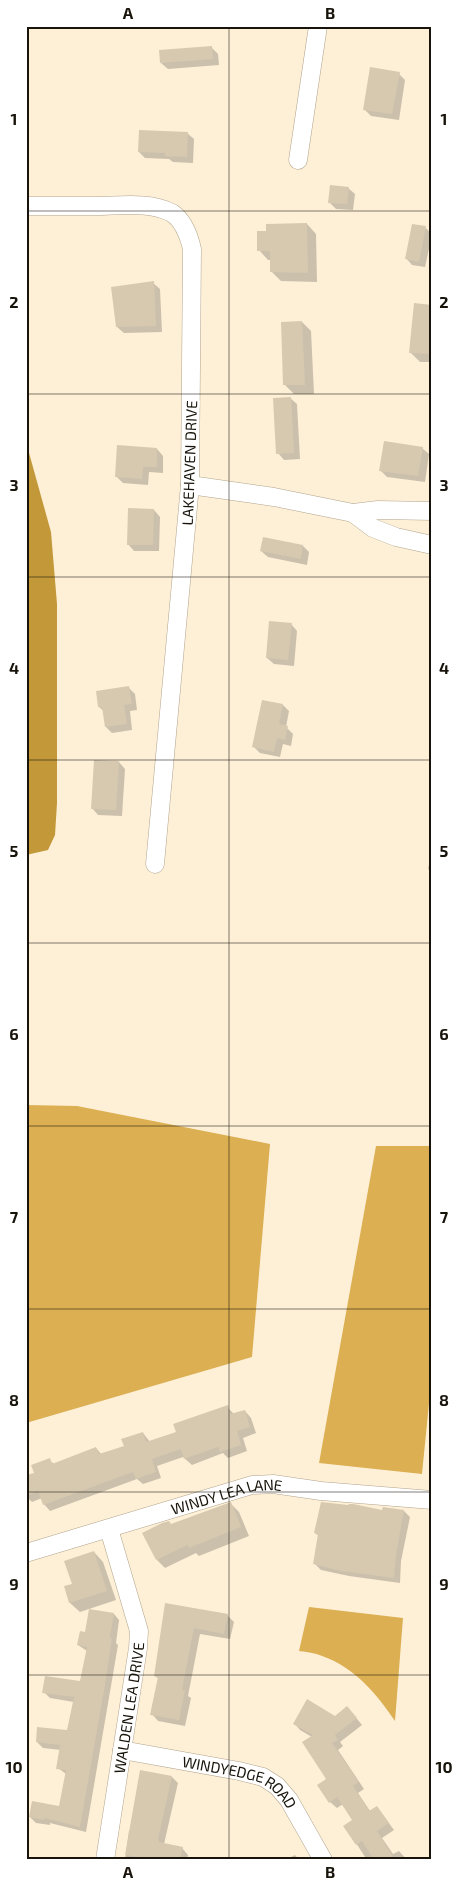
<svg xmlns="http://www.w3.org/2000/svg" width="458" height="1886" viewBox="0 0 458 1886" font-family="'Exo 2',sans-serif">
	<rect width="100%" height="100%" fill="#fef0d7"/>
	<g fill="#dbaf52">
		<polygon points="26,1105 77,1106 270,1144 252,1357 26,1423"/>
		<polygon points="376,1146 432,1146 432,1373 422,1474 319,1463"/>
		<path d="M309,1607L403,1618L395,1721C377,1694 354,1667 322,1656C315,1653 307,1652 299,1651Z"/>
	</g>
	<polygon fill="#c29839" points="26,442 51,532 57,604 57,803 55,835 48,850 26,855"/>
	<g fill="#0003">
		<polygon points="211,47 218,54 219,65 168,69 161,63"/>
		<polygon points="399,74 405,80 399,120 371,116 364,109"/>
		<polygon points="187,133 194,139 193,163 173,162 169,159 145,158 139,152"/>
		<polygon points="348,188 355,194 353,210 336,209 329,202"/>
		<polygon points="307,224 316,234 317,282 281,281 272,272 271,260 268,260 259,250"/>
		<polygon points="426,228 432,235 425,267 412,265 406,258"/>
		<polygon points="153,283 160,289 162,332 124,333 117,327"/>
		<polygon points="432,307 432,362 420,362 410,352"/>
		<polygon points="302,322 311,331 314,394 294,394 285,385"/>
		<polygon points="290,398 297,404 300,459 284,460 278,453"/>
		<polygon points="422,448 429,454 425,482 387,477 381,471"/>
		<polygon points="157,449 163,456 163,473 149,472 148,485 123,483 116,476"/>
		<polygon points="154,510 160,517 159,551 134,551 128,544"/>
		<polygon points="264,539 303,546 309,552 307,565 268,557 261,551"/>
		<polygon points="291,624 297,631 294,666 274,664 267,658"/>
		<polygon points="129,688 135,694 137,710 130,711 132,730 112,733 106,727 104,711 99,707"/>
		<polygon points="283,705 289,711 286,727 293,734 291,746 283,744 280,757 260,753 254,747"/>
		<polygon points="119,762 125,769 122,816 98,815 92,808"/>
		<polygon points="431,854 432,854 432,873 428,869"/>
		<polygon points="227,1407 234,1414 245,1411 251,1418 256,1433 243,1438 247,1451 228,1458 223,1453 192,1465 183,1457 157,1466 161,1478 143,1484 137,1479 50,1511 44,1504 42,1498 32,1502 26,1496 26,1477 36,1473 49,1460 54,1464 96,1448 102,1455 125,1447 143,1433 150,1442 177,1433"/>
		<polygon points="231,1504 239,1512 249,1536 199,1556 196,1553 165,1568 157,1560 172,1525"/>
		<polygon points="404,1511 410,1517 401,1561 400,1583 349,1576 321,1570 315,1564 319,1536 315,1533 383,1512"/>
		<polygon points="94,1552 103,1562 116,1600 80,1612 70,1603 65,1587 73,1585"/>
		<polygon points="166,1605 227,1615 234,1622 230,1639 200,1634 188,1696 191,1698 185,1726 158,1721 152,1714 159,1679 155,1676"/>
		<polygon points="114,1614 119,1620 116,1643 118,1645 86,1832 50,1823 50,1825 36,1823 30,1817 60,1808 66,1774 58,1768 61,1750 43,1748 37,1742 68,1732 74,1702 50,1698 44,1692 80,1683 87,1651 78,1645 86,1634"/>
		<polygon points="353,1714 362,1725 340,1742 343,1746 338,1750 364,1789 358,1793 370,1811 377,1807 394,1830 382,1838 393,1854 399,1851 407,1860 367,1860 345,1826 354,1820 343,1804 337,1808 330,1802 328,1779 312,1737 300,1730 294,1723"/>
		<polygon points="172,1777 178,1783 164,1844 182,1848 188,1855 187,1860 125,1860 129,1831"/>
		<polygon points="295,1855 299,1860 285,1860"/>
	</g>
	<g fill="#d6c9b0">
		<polygon points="212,46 213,59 160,63 159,50"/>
		<polygon points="370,67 400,72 392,114 363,110"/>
		<polygon points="139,130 188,132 187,157 165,156 165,153 138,152"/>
		<polygon points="330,185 349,187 347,204 328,203"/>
		<polygon points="307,223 308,273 270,272 270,251 257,251 257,231 266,231 266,224"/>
		<polygon points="412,224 426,226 419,262 405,259"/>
		<polygon points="154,281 156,326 116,327 111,287"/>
		<polygon points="414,303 432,305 432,354 409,353"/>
		<polygon points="302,321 305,385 283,385 281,322"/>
		<polygon points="291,397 294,453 276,454 273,398"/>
		<polygon points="384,441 423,447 418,476 379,471"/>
		<polygon points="117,445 157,448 157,467 143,467 142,479 115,477"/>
		<polygon points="128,508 154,509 153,545 127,545"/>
		<polygon points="263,537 303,545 301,559 260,551"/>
		<polygon points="269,621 292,623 288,660 266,658"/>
		<polygon points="129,686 132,704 124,705 127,724 105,727 102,707 98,707 96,691"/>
		<polygon points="262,700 283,704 279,724 288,726 285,740 277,738 274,752 252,747"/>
		<polygon points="94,760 119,761 116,810 91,809"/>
		<polygon points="228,1405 230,1414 245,1410 250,1427 237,1431 241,1445 220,1452 218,1447 184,1459 181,1449 152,1459 156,1472 136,1479 133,1472 43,1505 38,1491 26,1496 26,1475 34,1473 31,1465 50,1458 52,1464 96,1447 99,1454 124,1446 121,1439 143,1432 146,1442 176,1432 173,1424"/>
		<polygon points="231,1502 241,1527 189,1548 188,1545 156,1560 142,1533 162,1523 169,1521 171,1524"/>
		<polygon points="321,1502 348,1505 349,1504 353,1504 382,1510 383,1507 404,1510 396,1555 394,1578 341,1571 313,1564 318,1534 314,1533"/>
		<polygon points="94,1551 107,1591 69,1603 64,1586 72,1584 64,1561"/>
		<polygon points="165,1603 228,1614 224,1634 194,1628 182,1690 185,1691 179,1720 150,1715 158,1677 154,1676"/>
		<polygon points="89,1609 114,1613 110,1637 112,1638 105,1685 80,1827 45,1818 44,1820 29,1817 32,1801 59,1806 66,1770 56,1769 60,1745 36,1742 37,1727 67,1730 74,1697 42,1693 45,1676 80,1681 87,1647 77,1645 80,1631 85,1632"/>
		<polygon points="307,1699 335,1716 347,1706 357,1718 335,1735 338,1740 332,1743 359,1782 353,1786 369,1811 377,1806 389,1823 377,1831 395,1860 374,1860 362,1841 356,1845 343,1826 352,1820 337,1797 329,1803 317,1785 326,1779 302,1742 313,1735 293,1724"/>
		<polygon points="140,1770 172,1776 158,1840 159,1842 183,1847 180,1860 159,1860 125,1855"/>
	</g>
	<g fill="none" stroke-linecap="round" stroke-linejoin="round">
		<defs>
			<g id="street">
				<polyline points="298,160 318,26"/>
				<path d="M26,206C49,206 72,206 96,206C119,206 150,201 172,213C184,221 189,236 192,249L190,485L155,864"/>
				<polyline points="190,485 274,497 353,513 378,510 432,511"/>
				<polyline points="353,513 373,528 396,537 432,545"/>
				<path id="s1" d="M26,1553L252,1485L273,1484L321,1491L432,1500"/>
				<path id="s2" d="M122,1750L239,1771L263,1777L277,1786L289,1800L323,1860"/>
				<path id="s3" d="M105,1860L138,1648L139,1631L109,1529"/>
			</g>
		</defs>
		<use href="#street" stroke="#b1a48d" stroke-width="19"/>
		<use href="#street" stroke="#fff" stroke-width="18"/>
	</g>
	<path fill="none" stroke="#18140b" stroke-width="1" stroke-opacity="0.55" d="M229,26V1860M26,211H432M26,394H432M26,577H432M26,760H432M26,943H432M26,1126H432M26,1309H432M26,1492H432M26,1675H432"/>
	<g text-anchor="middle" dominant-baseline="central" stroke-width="5" stroke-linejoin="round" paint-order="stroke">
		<g font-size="15" fill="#18140b" stroke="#fff">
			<text transform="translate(189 463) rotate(-88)">LAKEHAVEN DRIVE</text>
			<text stroke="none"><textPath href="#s1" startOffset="209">WINDY LEA LANE</textPath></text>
			<text stroke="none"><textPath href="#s3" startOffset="154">WALDEN LEA DRIVE</textPath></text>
			<text stroke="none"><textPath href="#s2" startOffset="124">WINDYEDGE ROAD</textPath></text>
		</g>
	</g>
	<rect width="458" height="1886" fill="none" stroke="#ffffff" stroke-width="55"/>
	<rect x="28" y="28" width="402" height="1830" fill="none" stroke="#18140b" stroke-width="2"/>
	<g font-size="16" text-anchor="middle" font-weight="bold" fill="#18140b">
		<text x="128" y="19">A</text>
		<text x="330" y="19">B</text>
		<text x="14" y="125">1</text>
		<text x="444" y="125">1</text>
		<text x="14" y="308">2</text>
		<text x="444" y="308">2</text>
		<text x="14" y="491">3</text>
		<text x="444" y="491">3</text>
		<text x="14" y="674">4</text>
		<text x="444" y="674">4</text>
		<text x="14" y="857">5</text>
		<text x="444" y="857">5</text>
		<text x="14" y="1040">6</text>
		<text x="444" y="1040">6</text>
		<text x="14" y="1223">7</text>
		<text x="444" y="1223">7</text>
		<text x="14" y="1406">8</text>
		<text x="444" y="1406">8</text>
		<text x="14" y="1590">9</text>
		<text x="444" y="1590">9</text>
		<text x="14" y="1773">10</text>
		<text x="444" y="1773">10</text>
		<text x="128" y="1878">A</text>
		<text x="330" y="1878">B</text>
	</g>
</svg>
